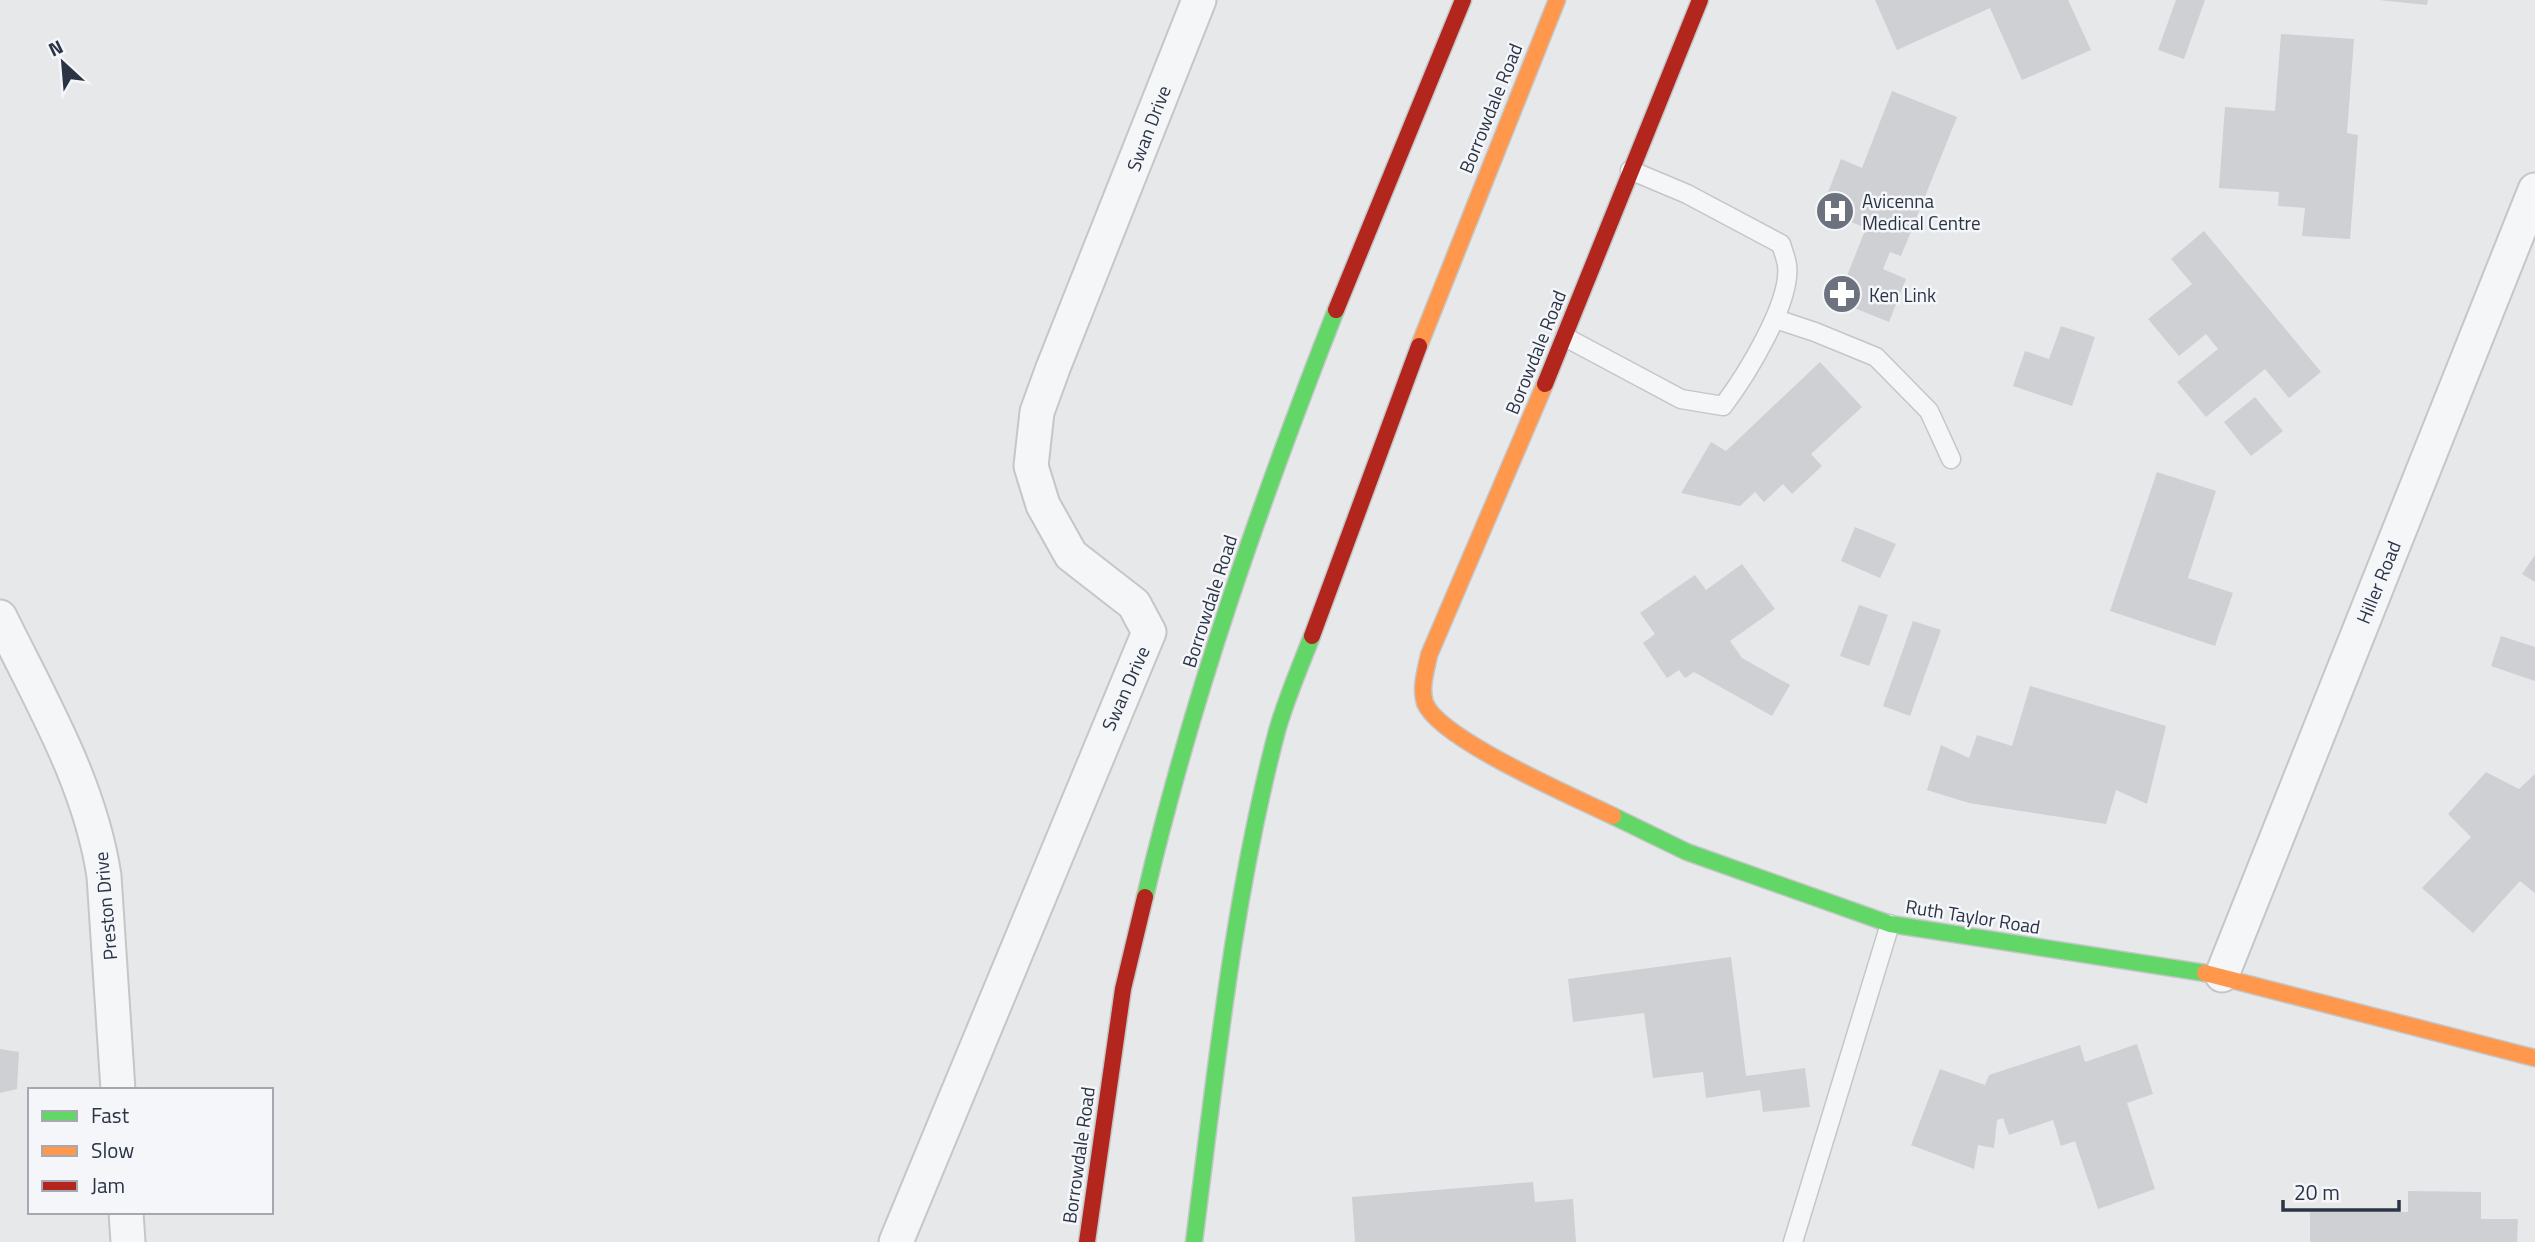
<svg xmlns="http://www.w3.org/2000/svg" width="2535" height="1242" viewBox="0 0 2535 1242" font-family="'Titillium Web',sans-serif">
	<rect width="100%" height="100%" fill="#e6e8ea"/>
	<g fill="#ced0d3">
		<polygon points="1875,0 2068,0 2091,50 2022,80 1990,8 1897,50"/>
		<polygon points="2176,0 2205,0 2184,59 2158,50"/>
		<polygon points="2379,0 2428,0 2427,5"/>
		<polygon points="2281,34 2354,39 2347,133 2358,135 2350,239 2302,236 2305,208 2278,206 2279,192 2219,188 2225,107 2275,111"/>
		<polygon points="1892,91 1957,117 1901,256 1890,252 1883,269 1906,279 1889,322 1837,301 1866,228 1821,210 1841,159 1862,168"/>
		<polygon points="2204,231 2321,372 2289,398 2265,369 2206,417 2177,382 2218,349 2206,334 2179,356 2148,319 2192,284 2171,259"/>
		<polygon points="2061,326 2095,337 2072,406 2013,386 2025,351 2049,359"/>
		<polygon points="1820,362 1862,407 1811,454 1822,466 1792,494 1783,484 1764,502 1755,492 1740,506 1681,493 1711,442 1726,451"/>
		<polygon points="2255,397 2283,431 2251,456 2224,422"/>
		<polygon points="2157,472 2216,491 2188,578 2233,593 2215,646 2110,611"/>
		<polygon points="1855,527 1896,544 1880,578 1841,561"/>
		<polygon points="2535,555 2535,582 2522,574"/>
		<polygon points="1742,564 1775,609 1730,641 1742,658 1790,685 1772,716 1694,672 1685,678 1679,670 1667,678 1643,643 1655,634 1640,613 1695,575 1706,590"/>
		<polygon points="1859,605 1888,615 1869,666 1840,656"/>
		<polygon points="1913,621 1941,630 1910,716 1883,706"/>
		<polygon points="2501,636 2535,647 2535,681 2491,666"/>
		<polygon points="2030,686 2166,726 2147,804 2116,790 2106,824 1969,803 1927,790 1941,745 1969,758 1977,735 2012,746"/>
		<polygon points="2486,772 2519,789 2535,774 2535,893 2520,881 2473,933 2422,888 2471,837 2448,814"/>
		<polygon points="1731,957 1746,1076 1805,1068 1810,1107 1763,1112 1760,1090 1706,1098 1703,1072 1653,1078 1644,1013 1573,1022 1568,979"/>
		<polygon points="2137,1044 2153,1094 2127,1103 2155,1189 2098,1209 2075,1141 2061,1146 2053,1120 2009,1135 2003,1118 1997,1120 1994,1148 1978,1145 1974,1169 1911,1145 1940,1069 1985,1085 1989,1075 2080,1045 2085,1062"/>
		<polygon points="0,1049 19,1052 17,1089 0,1093"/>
		<polygon points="1533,1182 1535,1202 1573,1199 1576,1242 1355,1242 1352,1197"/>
		<polygon points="2408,1191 2481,1192 2481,1219 2518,1219 2517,1242 2310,1242 2310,1212 2408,1212"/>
	</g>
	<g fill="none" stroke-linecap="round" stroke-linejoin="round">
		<defs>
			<g id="lane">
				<polyline points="1776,319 1815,332 1876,357 1929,411 1951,459"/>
				<path d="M1565,337L1681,399L1723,406C1745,377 1792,302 1787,265C1786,258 1783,251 1781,244L1687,194L1630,170"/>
				<polyline points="1793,1242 1890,924"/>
			</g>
			<g id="street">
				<path d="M0,617C41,701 90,783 104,876L118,1090"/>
				<polyline points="2222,975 2535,190"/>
				<polyline points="126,1212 128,1242"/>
				<polyline points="896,1242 1149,632 1134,604 1071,555 1043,505 1031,466 1037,412 1053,368 1199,0"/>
			</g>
			<g id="fast">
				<polyline points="1613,816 1687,852 1890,924 2205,973"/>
				<path d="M1145,897C1192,696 1261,501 1336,310"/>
				<path d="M1194,1242C1216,1071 1233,898 1277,731C1286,699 1300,667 1312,636"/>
			</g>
			<g id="slow">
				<polyline points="1419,346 1557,0"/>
				<path d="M1545,384L1429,655C1426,670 1420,688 1425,703C1439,739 1574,797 1613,816"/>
				<polyline points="2205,973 2535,1058"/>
			</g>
			<g id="jam">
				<polyline points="1336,310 1463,0"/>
				<polyline points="1545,384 1700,0"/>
				<polyline points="1312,636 1419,346"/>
				<polyline points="1087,1242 1123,989 1145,897"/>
			</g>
		</defs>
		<use href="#lane" stroke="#c4c6c8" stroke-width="21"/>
		<use href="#street" stroke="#c4c6c8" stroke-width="37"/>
		<use href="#fast" stroke="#c4c6c8" stroke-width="19"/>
		<use href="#slow" stroke="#c4c6c8" stroke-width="19"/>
		<use href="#jam" stroke="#c4c6c8" stroke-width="19"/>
		<use href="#lane" stroke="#f5f6f7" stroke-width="18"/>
		<use href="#street" stroke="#f5f6f7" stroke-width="33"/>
		<use href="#fast" stroke="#63d668" stroke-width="16"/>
		<use href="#slow" stroke="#ff974d" stroke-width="16"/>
		<use href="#jam" stroke="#b3261e" stroke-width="16"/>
	</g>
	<defs>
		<symbol id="hospital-disc" viewBox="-11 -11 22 22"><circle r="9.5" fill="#6c737f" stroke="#f4f6f9"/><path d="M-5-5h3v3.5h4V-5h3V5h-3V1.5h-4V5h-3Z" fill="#fff"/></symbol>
		<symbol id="pharmacy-disc" viewBox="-11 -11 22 22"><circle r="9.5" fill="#6c737f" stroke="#f4f6f9"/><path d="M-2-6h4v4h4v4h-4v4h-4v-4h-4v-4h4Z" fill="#fff"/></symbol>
	</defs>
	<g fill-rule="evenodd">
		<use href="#hospital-disc" x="1813" y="189" width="44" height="44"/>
		<use href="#pharmacy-disc" x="1820" y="272" width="44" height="44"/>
	</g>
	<g text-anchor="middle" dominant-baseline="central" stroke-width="5" stroke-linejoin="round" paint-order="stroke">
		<g font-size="19" fill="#2b3445" stroke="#f4f6f9">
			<text transform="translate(1490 108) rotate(-68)">Borrowdale Road</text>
			<text transform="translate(1148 128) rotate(-69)">Swan Drive</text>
			<text transform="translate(1535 352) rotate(-68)">Borowdale Road</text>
			<text transform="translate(2378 582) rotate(-68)">Hiller Road</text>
			<text transform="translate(1209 601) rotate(-72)">Borrowdale Road</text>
			<text transform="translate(1125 688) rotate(-66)">Swan Drive</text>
			<text transform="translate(105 906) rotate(-95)">Preston Drive</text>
			<text transform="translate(1973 916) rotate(9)">Ruth Taylor Road</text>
			<text transform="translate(1078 1155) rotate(-82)">Borrowdale Road</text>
		</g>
		<g font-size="19" fill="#2b3445" stroke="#f4f6f9" text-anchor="start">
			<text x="1862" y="200">Avicenna<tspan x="1862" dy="22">Medical Centre</tspan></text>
			<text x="1869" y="294">Ken Link</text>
		</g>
	</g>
	<rect x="28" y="1088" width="245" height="126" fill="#f4f6f9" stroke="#a4a8b1" stroke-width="2"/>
	<rect x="42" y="1111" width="35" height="10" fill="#63d668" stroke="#a4a8b1" stroke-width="2"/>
	<text x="91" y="1123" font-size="21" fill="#2b3445">Fast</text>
	<rect x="42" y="1146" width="35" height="10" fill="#ff974d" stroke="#a4a8b1" stroke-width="2"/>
	<text x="91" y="1158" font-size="21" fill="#2b3445">Slow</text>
	<rect x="42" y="1181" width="35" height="10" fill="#b3261e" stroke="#a4a8b1" stroke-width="2"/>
	<text x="91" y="1193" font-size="21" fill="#2b3445">Jam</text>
	<g transform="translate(63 63) rotate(334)" stroke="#f4f6f9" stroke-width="5" paint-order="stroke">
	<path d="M0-5L12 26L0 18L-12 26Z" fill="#2b3445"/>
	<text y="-10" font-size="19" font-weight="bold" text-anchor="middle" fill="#2b3445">N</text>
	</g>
	<path d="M2283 1200v10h116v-10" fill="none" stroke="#2b3445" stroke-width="3.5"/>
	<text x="2294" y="1200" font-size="21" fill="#2b3445" stroke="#f4f6f9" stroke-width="5" paint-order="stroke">20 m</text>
</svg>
